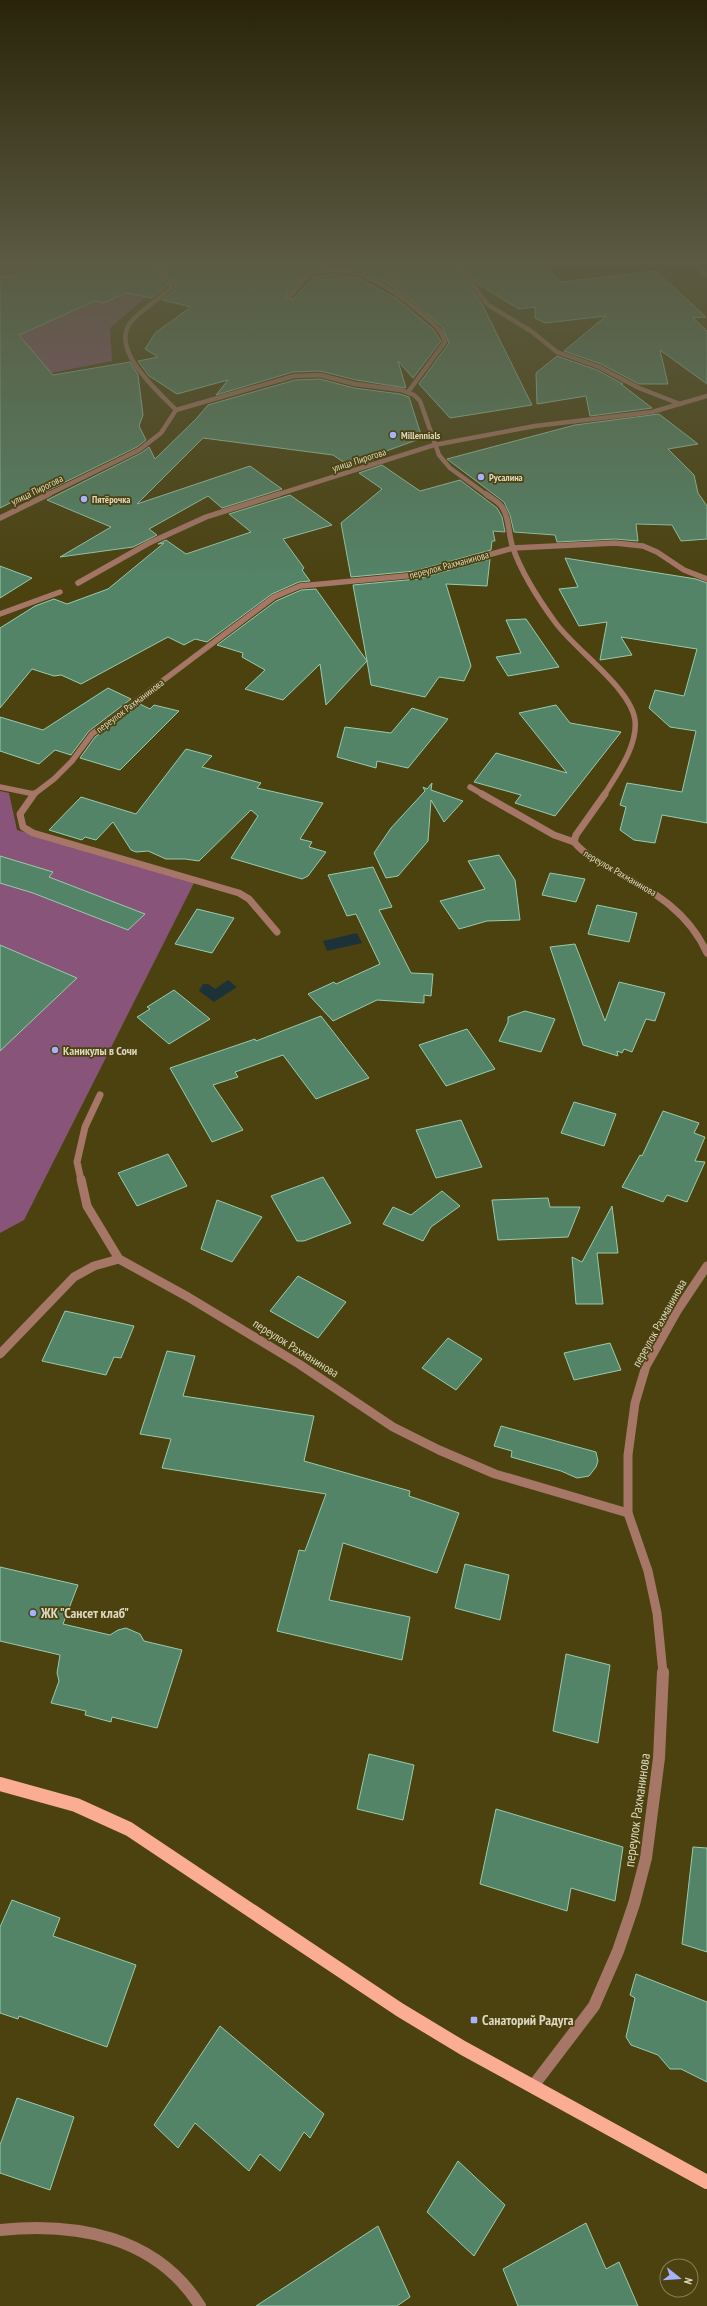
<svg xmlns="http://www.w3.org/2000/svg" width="707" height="2306" viewBox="0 0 707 2306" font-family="'PT Sans Narrow',sans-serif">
	<rect width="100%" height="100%" fill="#4b4210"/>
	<g fill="#89547a">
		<polygon points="0,261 139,261 154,282 152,292 110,328 112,361 0,383"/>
		<polygon points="0,791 9,793 17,830 195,881 24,1220 0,1233"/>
	</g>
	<g fill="#1d3238">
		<polygon points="357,933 362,943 327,951 323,941"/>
		<polygon points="228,980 237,987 214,1002 199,991 203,984 208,984 215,989"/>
	</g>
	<g fill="#548468" stroke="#98cbac">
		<polygon points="45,261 150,261 168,285 152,298 125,293 104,303 95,301 19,335 53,375 130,362 138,375 143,415 139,426 146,440 137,447 49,490 37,495 30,493 0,508 0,277 9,277"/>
		<polygon points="158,261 451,261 481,302 532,405 450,418 419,384 449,343 442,327 413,302 389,284 361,271 332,266 316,268 307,273 287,294 287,298 293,299 314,277 332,274 359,278 397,299 433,329 441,341 413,378 398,361 406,388 356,380 320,371 293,372 216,395 228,380 177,394 149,376 138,361 158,357 145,349 155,333 191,307 162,300 173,292 176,284"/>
		<polygon points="459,261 505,261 511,265 542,262 561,282 656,271 706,317 693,318 707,331 707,384 660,350 668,384 639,384 601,364 564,351 606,316 545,323 535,318 535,307 519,309 476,283"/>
		<polygon points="557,356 597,370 623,384 621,384 652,408 590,416 586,396 537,404 536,373"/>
		<polygon points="320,379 354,388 400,394 409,397 422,438 370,457 374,460 351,467 333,455 203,438 137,504 250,466 282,489 222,508 208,496 149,529 157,535 133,547 60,557 111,527 47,500 141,453 149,447 155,459 196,419 208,405 295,380"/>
		<polygon points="659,414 698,444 668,449 694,475 698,493 707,506 707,539 681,541 672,525 636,524 638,541 615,539 557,542 555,535 514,532 510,515 504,502 447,459 575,425"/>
		<polygon points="382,465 420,491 460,480 497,508 502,517 505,532 493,531 495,541 492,541 491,550 415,571 351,577 341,523 382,489 359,473"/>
		<polygon points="290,495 332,525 283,539 304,568 302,570 310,581 299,582 272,594 207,642 195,639 184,645 168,637 81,684 61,675 54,676 32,669 0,708 0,628 35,606 54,599 67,604 108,589 164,543 158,544 166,540 186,554 251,532 229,514"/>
		<polygon points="565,558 696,579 707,583 707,823 662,815 655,843 634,840 620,830 626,807 620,805 627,783 682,792 696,731 670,727 649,708 655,690 684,696 697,649 621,637 632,655 600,660 607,622 579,626 559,589 578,587"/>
		<polygon points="490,559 487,586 446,584 471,666 464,681 439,677 425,697 371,685 367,661 326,705 320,664 283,700 245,689 265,670 242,657 243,653 217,645 276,601 301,590 316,589 367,661 353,585 417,579"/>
		<polygon points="0,566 32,578 0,598"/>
		<polygon points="526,619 559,667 508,676 496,657 521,653 506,620"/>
		<polygon points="108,688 131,699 89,731 71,755 55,750 39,764 0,751 0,717 43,730"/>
		<polygon points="140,704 150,709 154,705 179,711 120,770 80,758 95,737"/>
		<polygon points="556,705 570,723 621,732 555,816 515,803 521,795 474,782 496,753 567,773 519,713"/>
		<polygon points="412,708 448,719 408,768 377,761 376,768 337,757 345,727 391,733"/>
		<polygon points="186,749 212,756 202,767 261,783 257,788 323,803 300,839 312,842 309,847 326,852 308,876 302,879 231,858 258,816 251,810 199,861 185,859 166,859 148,851 136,852 131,850 113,822 96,840 85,837 82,840 49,830 81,797 136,814"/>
		<polygon points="432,783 431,790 463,801 444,822 431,800 428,841 398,876 386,878 374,853 391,828 425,791 423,787 427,789"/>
		<polygon points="499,855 515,880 520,920 487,921 459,929 440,901 485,889 468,861"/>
		<polygon points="0,856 53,872 49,877 145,914 128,930 33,893 0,883"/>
		<polygon points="373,867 392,907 379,910 411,973 433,974 431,996 424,995 424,1003 377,1000 333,1021 308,994 334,982 336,984 380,964 356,914 347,916 328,875"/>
		<polygon points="550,873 585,879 576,902 542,895"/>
		<polygon points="597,905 637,913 629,942 588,934"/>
		<polygon points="197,909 234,918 212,953 175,944"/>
		<polygon points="575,944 605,1021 619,982 665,993 655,1021 646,1019 632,1052 624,1049 622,1053 617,1051 618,1056 583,1045 550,947"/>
		<polygon points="0,945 77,978 0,1051"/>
		<polygon points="174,990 210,1019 169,1044 137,1017 150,1009 147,1007"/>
		<polygon points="525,1011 555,1019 541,1052 499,1041 508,1022 508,1017"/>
		<polygon points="321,1016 369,1078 316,1099 283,1055 235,1072 238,1077 213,1085 243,1130 212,1142 170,1068 255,1039 256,1041"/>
		<polygon points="467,1029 495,1069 446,1086 419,1045"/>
		<polygon points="574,1102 616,1114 604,1146 561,1133"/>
		<polygon points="663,1111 699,1123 694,1133 705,1137 695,1161 705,1162 687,1202 667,1195 663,1202 622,1187 640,1155 642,1156"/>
		<polygon points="461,1120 482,1167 436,1178 416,1130"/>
		<polygon points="168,1154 187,1186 137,1206 118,1173"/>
		<polygon points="323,1177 351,1223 304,1241 297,1241 271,1196"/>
		<polygon points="442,1191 460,1206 431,1227 423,1241 383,1224 393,1207 411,1215"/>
		<polygon points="548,1198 550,1207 580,1207 568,1237 498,1240 492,1200"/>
		<polygon points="217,1200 262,1217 232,1262 201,1249"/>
		<polygon points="612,1206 618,1253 597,1253 603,1304 576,1304 572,1257 582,1262"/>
		<polygon points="298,1276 346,1302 318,1338 270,1311"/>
		<polygon points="65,1311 134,1326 121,1358 114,1357 106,1375 42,1361"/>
		<polygon points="448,1338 482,1359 456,1390 422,1368"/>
		<polygon points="610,1343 621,1370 574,1380 564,1353"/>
		<polygon points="167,1351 195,1356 183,1396 314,1416 304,1461 410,1491 409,1496 459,1513 437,1573 343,1543 329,1600 410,1617 402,1660 277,1631 299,1550 305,1551 326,1494 162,1468 171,1439 140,1434"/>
		<polygon points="501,1426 596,1452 598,1461 596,1467 589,1476 577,1478 561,1471 511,1457 512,1451 494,1446"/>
		<polygon points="465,1564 509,1575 500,1620 455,1608"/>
		<polygon points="0,1567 78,1585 63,1624 110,1635 118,1630 126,1628 140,1634 144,1641 182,1650 157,1728 112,1717 111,1722 85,1715 86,1711 51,1703 59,1681 57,1673 60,1655 0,1641"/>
		<polygon points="566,1654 610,1665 598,1743 553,1731"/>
		<polygon points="369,1754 414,1765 403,1820 357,1809"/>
		<polygon points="496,1809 623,1847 615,1901 571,1888 567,1911 480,1884"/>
		<polygon points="693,1847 707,1848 707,1952 682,1944"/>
		<polygon points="12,1900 60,1918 53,1936 136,1965 107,2047 19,2016 18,2019 0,2013 0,1927"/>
		<polygon points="636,1974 707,2002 707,2082 681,2069 670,2069 658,2055 631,2045 626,2037 635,1998 630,1995"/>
		<polygon points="220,2026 324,2114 310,2138 304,2132 280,2171 260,2154 249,2171 195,2123 178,2148 154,2125"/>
		<polygon points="17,2098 74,2117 50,2190 0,2173 0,2145"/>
		<polygon points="458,2161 505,2205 474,2256 427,2212"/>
		<polygon points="586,2223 606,2269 619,2262 638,2306 518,2306 503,2269"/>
		<polygon points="378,2226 410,2297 397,2306 256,2306"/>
	</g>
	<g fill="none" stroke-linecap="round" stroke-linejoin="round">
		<g stroke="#a67667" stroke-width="4.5">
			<path d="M154,261L172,284L170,289C159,299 138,312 130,323C110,351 159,392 176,410"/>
			<polyline points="455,261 488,305 531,331 557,352 599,367 639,388 680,404"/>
			<polyline points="691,261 707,275"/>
			<path d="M290,296C298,287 305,275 317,272C356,262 394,290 422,314C431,322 442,329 445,342L408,392"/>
			<polyline points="276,495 434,445 535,426 652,412 707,396"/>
		</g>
		<g stroke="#a67667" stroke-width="5.5">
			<polyline points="78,583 149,543 206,517 279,494"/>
			<polyline points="0,614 60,592"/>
			<polyline points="0,787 34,794"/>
			<polyline points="470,787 484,795"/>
			<polyline points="33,795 54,779 72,761 92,734 274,597 300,586 416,575 513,548 615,543 643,546 657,552 684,570 707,579"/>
		</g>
		<g stroke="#a67667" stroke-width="7">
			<polyline points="34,794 20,814 23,827 33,833 239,893 249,899 277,932"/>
			<polyline points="482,794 554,835 574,842"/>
			<polyline points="81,1180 77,1162 85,1127 100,1095"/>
		</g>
		<g stroke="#a67667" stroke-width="9">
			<polyline points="81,1179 87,1206 119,1259 188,1297 299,1364 393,1427 439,1450 495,1474 628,1513"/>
			<polyline points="0,1354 74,1277 94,1266 119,1259"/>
		</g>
		<path stroke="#a67667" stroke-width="12" d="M0,2230C76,2222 156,2236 200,2306"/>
		<polyline stroke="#a67667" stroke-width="4.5" points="47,495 139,450 161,433 176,410 294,376 320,375 355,384 401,390 414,395 420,401 439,455 450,468 487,495"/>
		<g stroke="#a67667" stroke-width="5.5">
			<path d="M486,494C491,498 499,502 502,507C510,518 508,535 513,548C522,574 539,600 555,622C575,650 631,688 635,720C638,746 617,774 604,795"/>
			<polyline points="0,518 49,494"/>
		</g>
		<path stroke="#a67667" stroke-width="7" d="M605,794L576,835L574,842C586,856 602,864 619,873C656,893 689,913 707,953"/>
		<polyline stroke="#a67667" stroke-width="9" points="663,1673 657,1613 648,1571 628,1513 628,1455 635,1403 646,1366 677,1311 707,1266"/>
		<polyline stroke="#a67667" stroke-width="12" points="533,2086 594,2006 618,1951 634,1904 646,1858 659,1758 663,1672"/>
		<polyline stroke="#fbad94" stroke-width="14" points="0,1784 76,1805 129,1829 400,2010 463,2048 707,2182"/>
	</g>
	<linearGradient id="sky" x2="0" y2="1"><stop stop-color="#292409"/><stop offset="0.45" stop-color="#5b5a42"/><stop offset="1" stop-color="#5b5a42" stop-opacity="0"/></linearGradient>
	<rect width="707" height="583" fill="url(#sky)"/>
	<g fill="#a7b1fc" stroke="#4b4210" stroke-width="1.5">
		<circle cx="393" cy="435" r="4"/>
		<circle cx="481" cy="477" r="4"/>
		<circle cx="84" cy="499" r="4"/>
		<circle cx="55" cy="1050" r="4"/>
		<circle cx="33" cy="1613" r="4"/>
		<rect x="470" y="2016" width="8" height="8" rx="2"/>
	</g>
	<g text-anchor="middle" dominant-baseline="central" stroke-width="3.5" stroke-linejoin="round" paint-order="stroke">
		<g font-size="10" font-weight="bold" fill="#ddd8bf" stroke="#4b4210" text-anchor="start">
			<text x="401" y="435">Millennials</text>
			<text x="489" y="477">Русалина</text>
			<text x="92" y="499">Пятёрочка</text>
		</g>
		<g font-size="10" fill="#ddd8bf" stroke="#4b4210">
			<text transform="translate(359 460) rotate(-18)">улица Пирогова</text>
			<text transform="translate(37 490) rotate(-26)">улица Пирогова</text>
			<text transform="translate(449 565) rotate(-15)">переулок Рахманинова</text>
			<text transform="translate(130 706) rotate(-37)">переулок Рахманинова</text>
			<text transform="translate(620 873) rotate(30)">переулок Рахманинова</text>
		</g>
		<g font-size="12" font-weight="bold" fill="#ddd8bf" stroke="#4b4210" text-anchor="start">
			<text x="63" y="1050">Каникулы в Сочи</text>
		</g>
		<g font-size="12" fill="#ddd8bf" stroke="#4b4210">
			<text transform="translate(659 1323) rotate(-61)">переулок Рахманинова</text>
			<text transform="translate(296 1348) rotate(32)">переулок Рахманинова</text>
		</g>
		<g font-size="14" font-weight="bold" fill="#ddd8bf" stroke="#4b4210" text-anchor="start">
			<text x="41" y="1613">ЖК "Сансет клаб"</text>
			<text x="482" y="2020">Санаторий Радуга</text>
		</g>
		<g font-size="14" fill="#ddd8bf" stroke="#4b4210">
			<text transform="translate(637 1810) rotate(-82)">переулок Рахманинова</text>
		</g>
	</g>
	<g transform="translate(679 2278) rotate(107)"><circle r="19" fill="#4b4210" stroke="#857e56"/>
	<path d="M0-3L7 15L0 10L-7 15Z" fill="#a7b1fc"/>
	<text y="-6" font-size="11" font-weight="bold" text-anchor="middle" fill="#ddd8bf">N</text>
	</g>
</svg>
